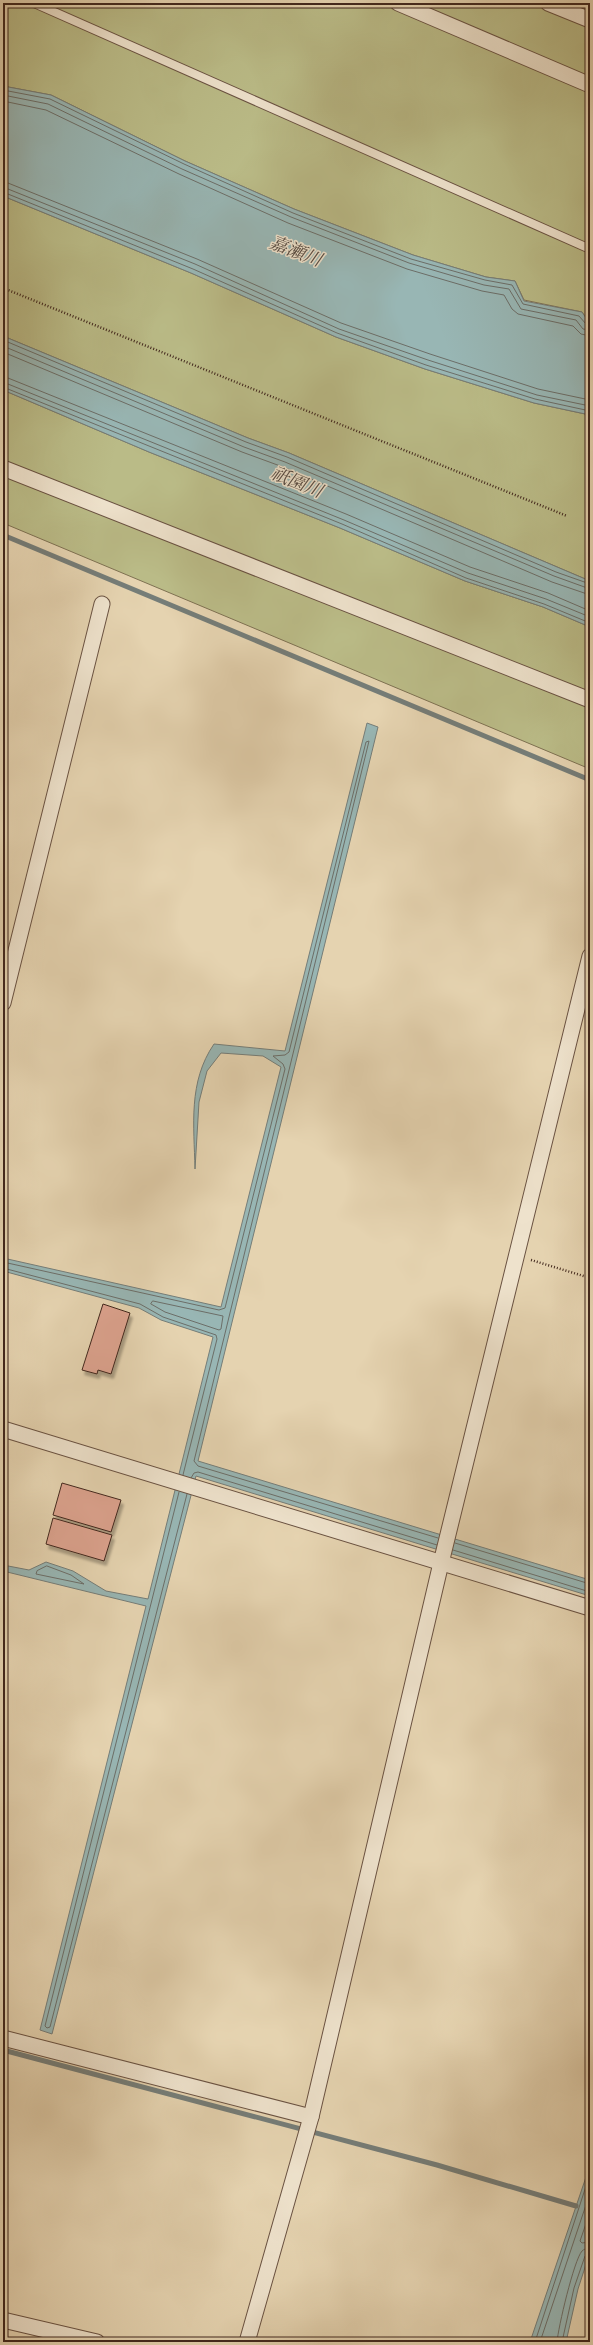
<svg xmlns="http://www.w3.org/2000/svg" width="593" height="2345" viewBox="0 0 593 2345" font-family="'Sorts Mill Goudy','Noto Serif JP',serif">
	<defs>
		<filter id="shadow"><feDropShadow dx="2.5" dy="4.5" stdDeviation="1" flood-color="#0004"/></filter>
	</defs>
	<rect width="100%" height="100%" fill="#e5d3b0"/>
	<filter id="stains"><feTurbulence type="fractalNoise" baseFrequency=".005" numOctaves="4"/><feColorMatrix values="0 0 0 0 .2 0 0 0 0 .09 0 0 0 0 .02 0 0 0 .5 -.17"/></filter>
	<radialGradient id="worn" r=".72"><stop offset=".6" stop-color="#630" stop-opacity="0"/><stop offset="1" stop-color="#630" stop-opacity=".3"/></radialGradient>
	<g fill="#babb87" stroke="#7e7152">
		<polygon points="3,3 590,3 590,324 582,312 524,300 515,281 486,277 413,255 294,209 185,161 51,95 3,86"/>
		<polygon points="3,196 191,273 336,337 425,369 534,403 590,415 590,581 289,453 248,438 3,336"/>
		<polygon points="3,390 149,452 340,528 465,581 543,607 590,627 590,769 3,523"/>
	</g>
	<g fill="#98b6b4" stroke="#757d78">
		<polygon points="3,86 51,95 185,161 294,209 413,255 486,277 515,281 524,301 582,312 590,324 590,415 534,403 425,369 336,337 191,273 3,196"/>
		<polygon points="3,336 248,438 289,453 590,581 590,627 543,607 465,581 340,528 149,452 3,390"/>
		<path d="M367,723L378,727L198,1461L590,1580V1596L196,1476L52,2034L40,2030L146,1606L3,1571V1565L29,1570L46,1562L73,1571L106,1591L148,1599L213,1337L161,1320L139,1308L3,1271V1258L221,1307L281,1067L263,1056L221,1053L207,1071L199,1102L195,1169C194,1125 188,1082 214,1044L285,1051Z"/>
		<polygon points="590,2145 590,2252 578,2289 566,2342 530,2342 586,2177"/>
	</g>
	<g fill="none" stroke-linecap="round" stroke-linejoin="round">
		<g stroke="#6c6e68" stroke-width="1">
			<polyline points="3,90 50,99 184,164 293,213 411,259 485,280 512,285 523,304 579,316 586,324 590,325"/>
			<polyline points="3,95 48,104 182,169 291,217 409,263 484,285 509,289 521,309 576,320 583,329 590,330"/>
			<polyline points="3,101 46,110 179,174 288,223 407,269 482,291 504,295 512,309 518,314 573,326 581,334 590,336"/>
			<polyline points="3,181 197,259 341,323 430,354 538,389 590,400"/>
			<polyline points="3,187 195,264 339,329 428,360 537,395 590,406"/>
			<polyline points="3,192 193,269 337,333 426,365 535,399 590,411"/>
			<polyline points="3,340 246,442 287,457 556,572 590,584"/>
			<polyline points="3,346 244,447 285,462 554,576 590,589"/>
			<polyline points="3,352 242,452 283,467 552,582 590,595"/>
			<polyline points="3,376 346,514 470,567 548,593 590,611"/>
			<polyline points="3,382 344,520 468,573 546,599 590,617"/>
			<polyline points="3,387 342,524 466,578 544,604 590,623"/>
			<polyline points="3,1262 219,1310 225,1308 285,1069 283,1064 273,1056 285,1055 289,1052 366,742 369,741 194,1461 198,1466 438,1538"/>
			<polyline points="3,1268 140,1304 163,1317 216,1335 217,1339 183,1475"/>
			<polygon points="153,1301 223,1316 221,1329 219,1330 165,1312 151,1304"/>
			<polyline points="191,1478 194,1473 198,1472 437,1545"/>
			<polyline points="179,1492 45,2026 47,2028 50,2027 187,1494"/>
			<polyline points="455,1543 590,1584"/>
			<polyline points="453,1550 590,1592"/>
			<polygon points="47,1566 71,1575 84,1584 36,1574 37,1571"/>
			<polyline points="590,2212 580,2241 582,2243 590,2242"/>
			<polyline points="535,2342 590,2174"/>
			<polyline points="540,2342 590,2193"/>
			<path d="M557,2342C558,2328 574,2260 582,2251C584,2249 587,2248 590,2248"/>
			<polyline points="562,2342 574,2288 585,2256 590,2253"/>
		</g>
		<g stroke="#757d78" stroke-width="5">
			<polyline points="3,535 590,780"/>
			<polyline points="3,2050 437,2165 576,2206"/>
		</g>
	</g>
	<g fill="#dda38f" stroke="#41271d" filter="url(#shadow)">
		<polygon points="103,1304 130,1313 111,1374 98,1370 97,1374 82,1370"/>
		<polygon points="62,1483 121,1500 111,1532 53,1515"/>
		<polygon points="53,1518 112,1535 104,1561 46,1544"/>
	</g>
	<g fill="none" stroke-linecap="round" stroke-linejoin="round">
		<defs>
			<polyline id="service" points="34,3 590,249"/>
			<g id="minor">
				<polyline points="398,3 590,85"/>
				<polyline points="548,3 590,20"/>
				<polyline points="3,468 590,700"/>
				<polyline points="3,1003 102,604"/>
				<polyline points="3,1429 590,1608"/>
				<polyline points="3,2038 311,2117"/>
				<polyline points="3,2320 97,2342"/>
				<polyline points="247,2342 311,2117 441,1563 590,956"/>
			</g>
		</defs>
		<use href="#service" stroke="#6a5242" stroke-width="10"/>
		<use href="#minor" stroke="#6a5242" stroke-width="17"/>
		<g stroke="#41271d" stroke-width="2.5" stroke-dasharray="1 2" stroke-linecap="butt">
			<polyline points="3,288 567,516"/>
			<polyline points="531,1260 590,1278"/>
		</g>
		<use href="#service" stroke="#eee2cc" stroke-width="8"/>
		<use href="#minor" stroke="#eee2cc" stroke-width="15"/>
	</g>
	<g text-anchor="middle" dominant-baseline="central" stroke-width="3" stroke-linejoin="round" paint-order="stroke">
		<g font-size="18" font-style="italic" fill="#574b43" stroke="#eee2cc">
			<text transform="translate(295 253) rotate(21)">嘉瀬川</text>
			<text transform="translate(296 484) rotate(22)">祇園川</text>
		</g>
	</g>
	<rect width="593" height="2345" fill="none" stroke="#e5d3b0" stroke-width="16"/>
	<rect x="4" y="4" width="585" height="2337" fill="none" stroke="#41271d" stroke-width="2"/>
	<rect x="8" y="8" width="577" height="2329" fill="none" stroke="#41271d"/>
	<rect width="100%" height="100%" filter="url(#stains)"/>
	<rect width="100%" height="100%" fill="url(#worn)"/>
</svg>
